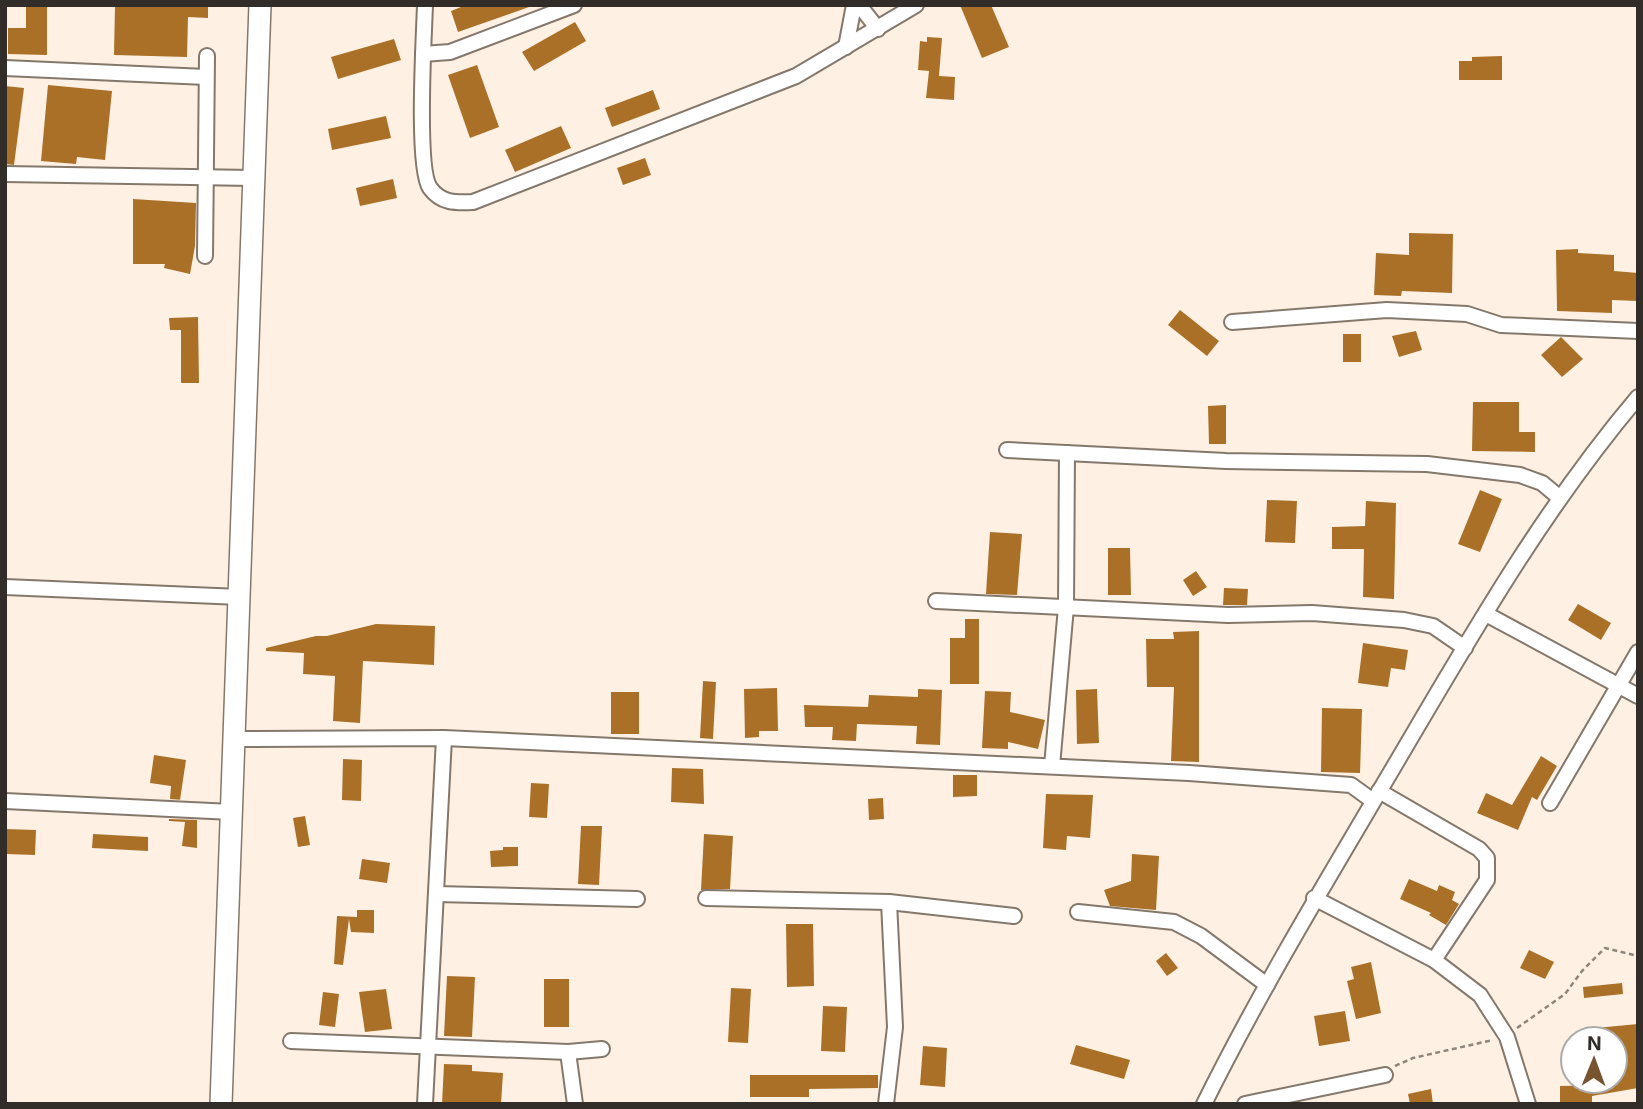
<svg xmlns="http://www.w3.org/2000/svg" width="1643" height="1109" viewBox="0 0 1643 1109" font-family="Inter,sans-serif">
	<rect width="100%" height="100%" fill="#fef1e3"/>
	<g fill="#aa7028">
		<polygon points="26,5 47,5 47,55 8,54 8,28 26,28"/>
		<polygon points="115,5 208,5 208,18 188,17 187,57 114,55"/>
		<polygon points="466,5 529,5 529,7 458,32 451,11"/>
		<polygon points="960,5 991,5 1009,47 982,58"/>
		<polygon points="575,22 586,41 534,71 522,52"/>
		<polygon points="927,37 942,38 939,76 955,77 954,100 926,98 929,71 918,70 920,41 927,42"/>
		<polygon points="394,39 401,60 338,79 331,57"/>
		<polygon points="1502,56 1502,80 1459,80 1459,61 1472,61 1472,57"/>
		<polygon points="477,65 499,127 470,138 448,75"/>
		<polygon points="48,85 112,91 105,160 77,157 76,164 41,161"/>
		<polygon points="5,86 24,88 14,165 5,164"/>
		<polygon points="653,90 660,109 612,127 605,108"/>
		<polygon points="386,116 391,138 332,150 328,129"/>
		<polygon points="561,126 571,148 515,172 505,150"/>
		<polygon points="645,158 651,175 623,185 617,168"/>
		<polygon points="393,179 397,198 360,206 356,188"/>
		<polygon points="133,199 196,203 195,246 190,274 164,268 165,264 133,264"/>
		<polygon points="1409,233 1453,234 1452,293 1402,291 1401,296 1374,295 1376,253 1409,255"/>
		<polygon points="1578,249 1578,253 1614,255 1614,271 1638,273 1638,301 1612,300 1612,313 1557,311 1556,250"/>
		<polygon points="1180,310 1219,341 1207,356 1168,325"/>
		<polygon points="198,317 199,383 181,383 181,330 170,330 169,318"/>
		<polygon points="1416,331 1422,350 1399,357 1392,336"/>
		<rect x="1343" y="334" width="18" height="28"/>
		<polygon points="1561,337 1583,359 1562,377 1541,355"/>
		<polygon points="1473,402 1519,402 1519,432 1535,432 1535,452 1472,451"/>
		<polygon points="1226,405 1226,444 1209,444 1208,406"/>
		<polygon points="1480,490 1502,499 1480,552 1458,544"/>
		<polygon points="1267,500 1297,501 1295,543 1265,542"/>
		<polygon points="1366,501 1396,503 1394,599 1363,597 1364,549 1332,549 1332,527 1365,526"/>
		<polygon points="990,532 1022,534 1017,595 986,594"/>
		<polygon points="1108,548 1130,548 1131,595 1108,595"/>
		<polygon points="1196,571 1207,587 1193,596 1183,580"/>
		<polygon points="1224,588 1248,589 1247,605 1223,605"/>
		<polygon points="1578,604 1611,623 1601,640 1568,620"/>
		<polygon points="965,619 979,619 979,684 950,684 950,638 965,638"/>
		<polygon points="376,624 435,626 434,665 363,661 360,723 333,721 335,676 303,674 304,653 266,651 266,648 316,636 327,636"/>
		<polygon points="1199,631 1199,762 1171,761 1174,687 1147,687 1146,639 1174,639 1173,632"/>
		<polygon points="1363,643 1408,650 1405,670 1391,668 1388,687 1358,683"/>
		<polygon points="703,681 716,682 713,739 700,738"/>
		<polygon points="777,688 778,731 759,731 759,737 745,738 744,689"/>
		<polygon points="918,689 942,690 940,745 916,744 917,726 857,724 856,741 832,740 833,727 805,727 804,705 868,707 869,695 918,697"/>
		<polygon points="1097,689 1099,743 1077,744 1076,690"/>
		<polygon points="985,691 1011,692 1010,712 1045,720 1038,749 1008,742 1008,749 982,748"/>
		<rect x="611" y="692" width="28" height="42"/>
		<polygon points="1322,708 1362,709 1360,773 1321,772"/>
		<polygon points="154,755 186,760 180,800 183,800 170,799 171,786 150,783"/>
		<polygon points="1541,756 1557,766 1537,800 1532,797 1518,830 1477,813 1486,793 1512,805"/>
		<polygon points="343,759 362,760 361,801 342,800"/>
		<polygon points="672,768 703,769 704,804 671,802"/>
		<polygon points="953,775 977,775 977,796 953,797"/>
		<polygon points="531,783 549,784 547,818 529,817"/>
		<polygon points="1046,794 1093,795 1090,838 1067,836 1066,850 1043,848"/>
		<polygon points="883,798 884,819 869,820 868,799"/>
		<polygon points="305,816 310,845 298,847 293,818"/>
		<polygon points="169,819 197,820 197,848 182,846 185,822 169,821"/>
		<polygon points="581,826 602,826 599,885 578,884"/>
		<polygon points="5,829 36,830 35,855 5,854"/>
		<polygon points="93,834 148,837 148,851 92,848"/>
		<polygon points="704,834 733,836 730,889 701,890"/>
		<polygon points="503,847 518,847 518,866 491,867 490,851 503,850"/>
		<polygon points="1132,854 1159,856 1156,910 1110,906 1104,890 1131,881"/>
		<polygon points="362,859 390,863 387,883 359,879"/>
		<polygon points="1409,879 1437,891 1439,885 1455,892 1452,900 1459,904 1446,925 1429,915 1431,913 1400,899"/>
		<polygon points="357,910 374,910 374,933 351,932 349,919 343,965 334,964 337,916 357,917"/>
		<polygon points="786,924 813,924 814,986 787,987"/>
		<polygon points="1529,950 1554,962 1545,979 1520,968"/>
		<polygon points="1166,953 1178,968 1167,976 1156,961"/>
		<polygon points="1371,962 1381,1013 1356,1019 1347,981 1354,979 1351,967"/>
		<polygon points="447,976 475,977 472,1037 444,1036"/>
		<rect x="544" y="979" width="25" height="48"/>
		<polygon points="1622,983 1623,994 1584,998 1583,987"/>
		<polygon points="731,988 751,989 748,1043 728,1042"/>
		<polygon points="386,989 392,1029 365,1032 359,992"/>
		<polygon points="323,992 339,994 335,1027 319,1025"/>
		<polygon points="823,1006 847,1007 845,1052 821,1051"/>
		<polygon points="1345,1011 1350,1041 1319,1046 1314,1016"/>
		<polygon points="1638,1024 1638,1088 1592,1096 1592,1102 1560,1103 1560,1086 1608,1085 1607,1081 1615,1081 1615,1039 1597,1039 1596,1028"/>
		<polygon points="1076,1045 1130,1060 1124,1079 1070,1064"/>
		<polygon points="923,1046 947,1048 945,1087 920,1085"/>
		<polygon points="444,1064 472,1065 472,1071 503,1073 501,1104 442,1104"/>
		<polygon points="750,1075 878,1075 878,1088 809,1089 809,1097 750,1097"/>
		<polygon points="1431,1089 1433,1104 1410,1104 1408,1094"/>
	</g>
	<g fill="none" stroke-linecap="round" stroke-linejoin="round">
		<defs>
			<g id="street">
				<path d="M425,5C424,36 416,168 430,188C441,203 455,203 473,202L796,76L916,5"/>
				<polyline points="859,5 878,29"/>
				<polyline points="846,47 854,5"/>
				<polyline points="423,54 450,52 574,5"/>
				<polyline points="5,68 206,77"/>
				<polyline points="5,174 253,178"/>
				<polyline points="205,256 207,56"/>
				<polyline points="1232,322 1387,310 1467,314 1501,325 1638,331"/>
				<polyline points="1007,450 1226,461 1427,464 1520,475 1542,483 1560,498"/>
				<polyline points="5,587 240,597"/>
				<polyline points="936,601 1228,615 1312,613 1404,620 1433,626 1465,648"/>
				<polyline points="1486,614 1638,696"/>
				<polyline points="236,739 444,738 1189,773 1351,785 1373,801"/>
				<polyline points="1052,766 1066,607 1067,453"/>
				<polyline points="1379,791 1479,849 1487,858 1487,880 1434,960"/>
				<polyline points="5,801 232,812"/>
				<polyline points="1550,803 1638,652"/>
				<polyline points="436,894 637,899"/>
				<polyline points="706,898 889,902"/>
				<polyline points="1314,898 1434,960 1480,995 1507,1037 1528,1104"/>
				<polyline points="1078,912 1174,922 1201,936 1267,985"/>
				<polyline points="291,1041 568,1052 602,1049"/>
				<polyline points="568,1052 575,1104"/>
				<polyline points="425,1104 444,738"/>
				<polyline points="886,1104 895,1027 889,902 1014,916"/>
				<path d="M1204,1104C1263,985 1332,872 1399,758C1472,634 1544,508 1638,397"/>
				<polyline points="1245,1104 1385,1075"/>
			</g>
			<polyline id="secondary" points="221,1104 260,5"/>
		</defs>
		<use href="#street" stroke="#84786c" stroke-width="18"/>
		<use href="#secondary" stroke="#84786c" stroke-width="24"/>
		<g stroke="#8e867d" stroke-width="2.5" stroke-dasharray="5 3.5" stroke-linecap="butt">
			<polyline points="1517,1028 1565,994 1582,971 1605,948 1638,956"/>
			<polyline points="1395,1066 1413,1058 1493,1040"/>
		</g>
		<use href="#street" stroke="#fff" stroke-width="14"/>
		<use href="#secondary" stroke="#fff" stroke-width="21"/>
	</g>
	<rect width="1643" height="1109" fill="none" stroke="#322d28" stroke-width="14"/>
	<g transform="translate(1594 1060) rotate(1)"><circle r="33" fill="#ffffff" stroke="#adaba9" stroke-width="2"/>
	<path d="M0-5L12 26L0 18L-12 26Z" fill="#77542d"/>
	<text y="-10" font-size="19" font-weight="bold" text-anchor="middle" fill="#322d28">N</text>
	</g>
</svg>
